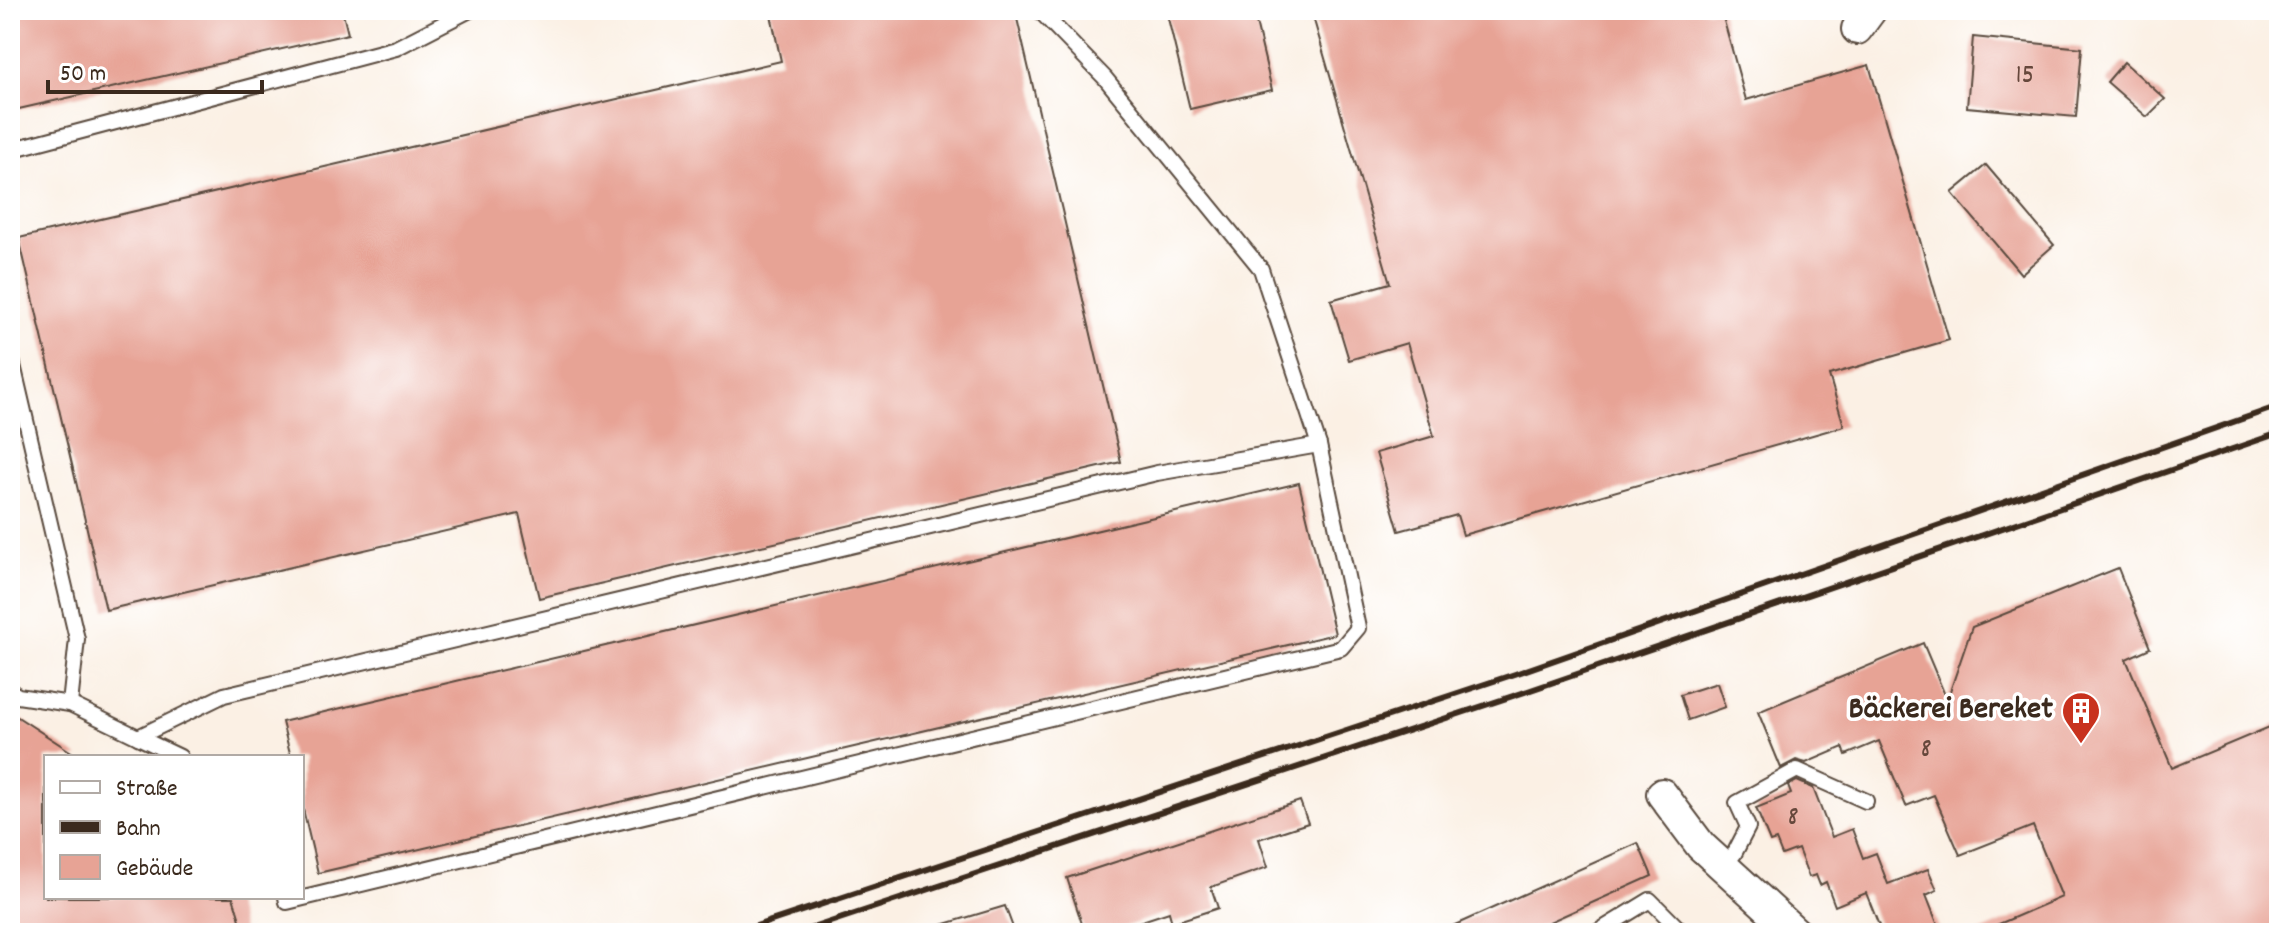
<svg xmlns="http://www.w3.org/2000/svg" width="2289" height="943" viewBox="0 0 2289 943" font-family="Dekko,sans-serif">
	<rect width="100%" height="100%" fill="#fff"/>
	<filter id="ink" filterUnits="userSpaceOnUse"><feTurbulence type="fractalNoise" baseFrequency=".0125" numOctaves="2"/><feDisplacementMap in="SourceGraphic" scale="16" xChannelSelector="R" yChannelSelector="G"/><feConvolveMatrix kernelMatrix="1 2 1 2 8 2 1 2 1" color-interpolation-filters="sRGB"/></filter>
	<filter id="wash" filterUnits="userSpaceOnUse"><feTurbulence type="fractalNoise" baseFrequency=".006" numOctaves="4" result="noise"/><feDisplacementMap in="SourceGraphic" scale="32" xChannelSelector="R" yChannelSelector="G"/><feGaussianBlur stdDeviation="1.8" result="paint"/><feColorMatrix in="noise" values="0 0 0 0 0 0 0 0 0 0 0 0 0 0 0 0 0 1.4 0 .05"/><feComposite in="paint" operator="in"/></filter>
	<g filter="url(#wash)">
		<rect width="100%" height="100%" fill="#fbf0e4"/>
		<g id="blocks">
			<g fill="#e7a395">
				<polygon points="10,10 342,10 348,34 10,111"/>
				<polygon points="770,10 1015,10 1121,462 539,598 519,514 106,610 19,238 781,61"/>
				<polygon points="1166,10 1253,10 1272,90 1190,109"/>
				<polygon points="1311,10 1721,10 1746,100 1869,65 1949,340 1829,375 1844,426 1463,535 1457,515 1399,531 1376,453 1434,436 1407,343 1349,360 1331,300 1390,283"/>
				<polygon points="1973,37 2082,48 2076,117 1967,107"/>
				<polygon points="2124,62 2165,99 2147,117 2107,82"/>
				<polygon points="1986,165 2054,245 2021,274 1952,193"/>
				<polygon points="1299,483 1335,634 318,873 302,805 302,757 291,757 282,722"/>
				<polygon points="2118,568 2150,648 2126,659 2172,768 2279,723 2279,933 1978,933 2062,897 2033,826 1960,855 1934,795 1906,806 1879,741 1846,755 1843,747 1806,763 1796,760 1781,768 1758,712 1923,643 1947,700 1972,627"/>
				<polygon points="1717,683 1725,707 1688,720 1680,695"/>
				<polygon points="10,712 79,757 46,757 46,897 233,897 244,933 10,933"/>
				<polygon points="1797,781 1813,788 1832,837 1852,829 1863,858 1876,853 1888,884 1928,869 1937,890 1926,895 1941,933 1882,933 1866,893 1835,906 1826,882 1820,885 1816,875 1809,877 1798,849 1782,855 1776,840 1770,842 1756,808 1791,794 1788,786"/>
				<polygon points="1300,801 1308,823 1259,839 1268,867 1211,887 1218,908 1172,923 1169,912 1106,933 1085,933 1067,878"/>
				<polygon points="1638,843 1652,876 1525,933 1437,933"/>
				<polygon points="1005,906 1015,933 936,933 935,927"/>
			</g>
		</g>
	</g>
	<g filter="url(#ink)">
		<use href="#blocks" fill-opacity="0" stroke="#58483c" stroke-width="2"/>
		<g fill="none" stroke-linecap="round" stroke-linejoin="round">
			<defs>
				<g id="lane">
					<polyline points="10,150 396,48 470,10"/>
					<polyline points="10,352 77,639 70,704"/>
					<polyline points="10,691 18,696 70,704 138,737 224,695 1157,473 1319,445 1261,269 1105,78 1039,10"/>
					<polyline points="138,737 180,757"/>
					<polyline points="1723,866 1734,854 1748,827 1737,803 1797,770 1866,801"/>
					<polyline points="286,897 287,902 1341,648 1358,628 1319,445"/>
					<polyline points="1596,933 1650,900 1683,933"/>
				</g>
				<g id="street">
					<polyline points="1857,29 1871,10"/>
					<polyline points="1662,794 1701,846 1796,933"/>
				</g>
			</defs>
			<use href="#lane" stroke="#58483c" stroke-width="18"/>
			<use href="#street" stroke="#58483c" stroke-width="34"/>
			<use href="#lane" stroke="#fff" stroke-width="14"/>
			<use href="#street" stroke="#fff" stroke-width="30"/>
			<g stroke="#3b2a1e" stroke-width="6">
				<polyline points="735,933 1515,674 2279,406"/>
				<polyline points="797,933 1522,693 2279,433"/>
			</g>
		</g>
	</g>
	<defs>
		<symbol id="building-pin" viewBox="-11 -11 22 30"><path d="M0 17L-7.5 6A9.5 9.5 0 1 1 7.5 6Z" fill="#c8321e" stroke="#fff"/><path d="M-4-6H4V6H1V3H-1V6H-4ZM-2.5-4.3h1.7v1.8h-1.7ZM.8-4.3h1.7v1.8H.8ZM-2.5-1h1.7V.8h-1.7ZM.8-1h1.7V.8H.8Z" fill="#fff"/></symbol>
	</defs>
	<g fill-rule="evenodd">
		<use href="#building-pin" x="2059" y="689" width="44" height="60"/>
	</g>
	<g text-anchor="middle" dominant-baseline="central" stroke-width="7" stroke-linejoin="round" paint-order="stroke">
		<g font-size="28" fill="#66483c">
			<text x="2025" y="77">15</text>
			<text x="1926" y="751">8</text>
			<text x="1793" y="819">8</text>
		</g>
		<g font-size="32" font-weight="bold" fill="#3b2a1e" stroke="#fff" text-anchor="end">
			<text x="2053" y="711">Bäckerei Bereket</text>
		</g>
	</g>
	<rect width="2289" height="943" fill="none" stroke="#fff" stroke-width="40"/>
	<rect x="44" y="755" width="260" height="144" fill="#ffffff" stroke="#b1aaa5" stroke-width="2"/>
	<rect x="60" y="781" width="40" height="12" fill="#ffffff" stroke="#b1aaa5" stroke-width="2"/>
	<text x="116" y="795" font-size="24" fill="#3b2a1e">Straße</text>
	<rect x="60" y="821" width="40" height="12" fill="#3b2a1e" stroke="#b1aaa5" stroke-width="2"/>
	<text x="116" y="835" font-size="24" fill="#3b2a1e">Bahn</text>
	<rect x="60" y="855" width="40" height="24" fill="#e7a395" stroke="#b1aaa5" stroke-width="2"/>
	<text x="116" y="875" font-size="24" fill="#3b2a1e">Gebäude</text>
	<path d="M48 80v12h214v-12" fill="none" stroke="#3b2a1e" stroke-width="4"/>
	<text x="60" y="80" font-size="24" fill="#3b2a1e" stroke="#ffffff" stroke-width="6" paint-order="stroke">50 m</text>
</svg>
